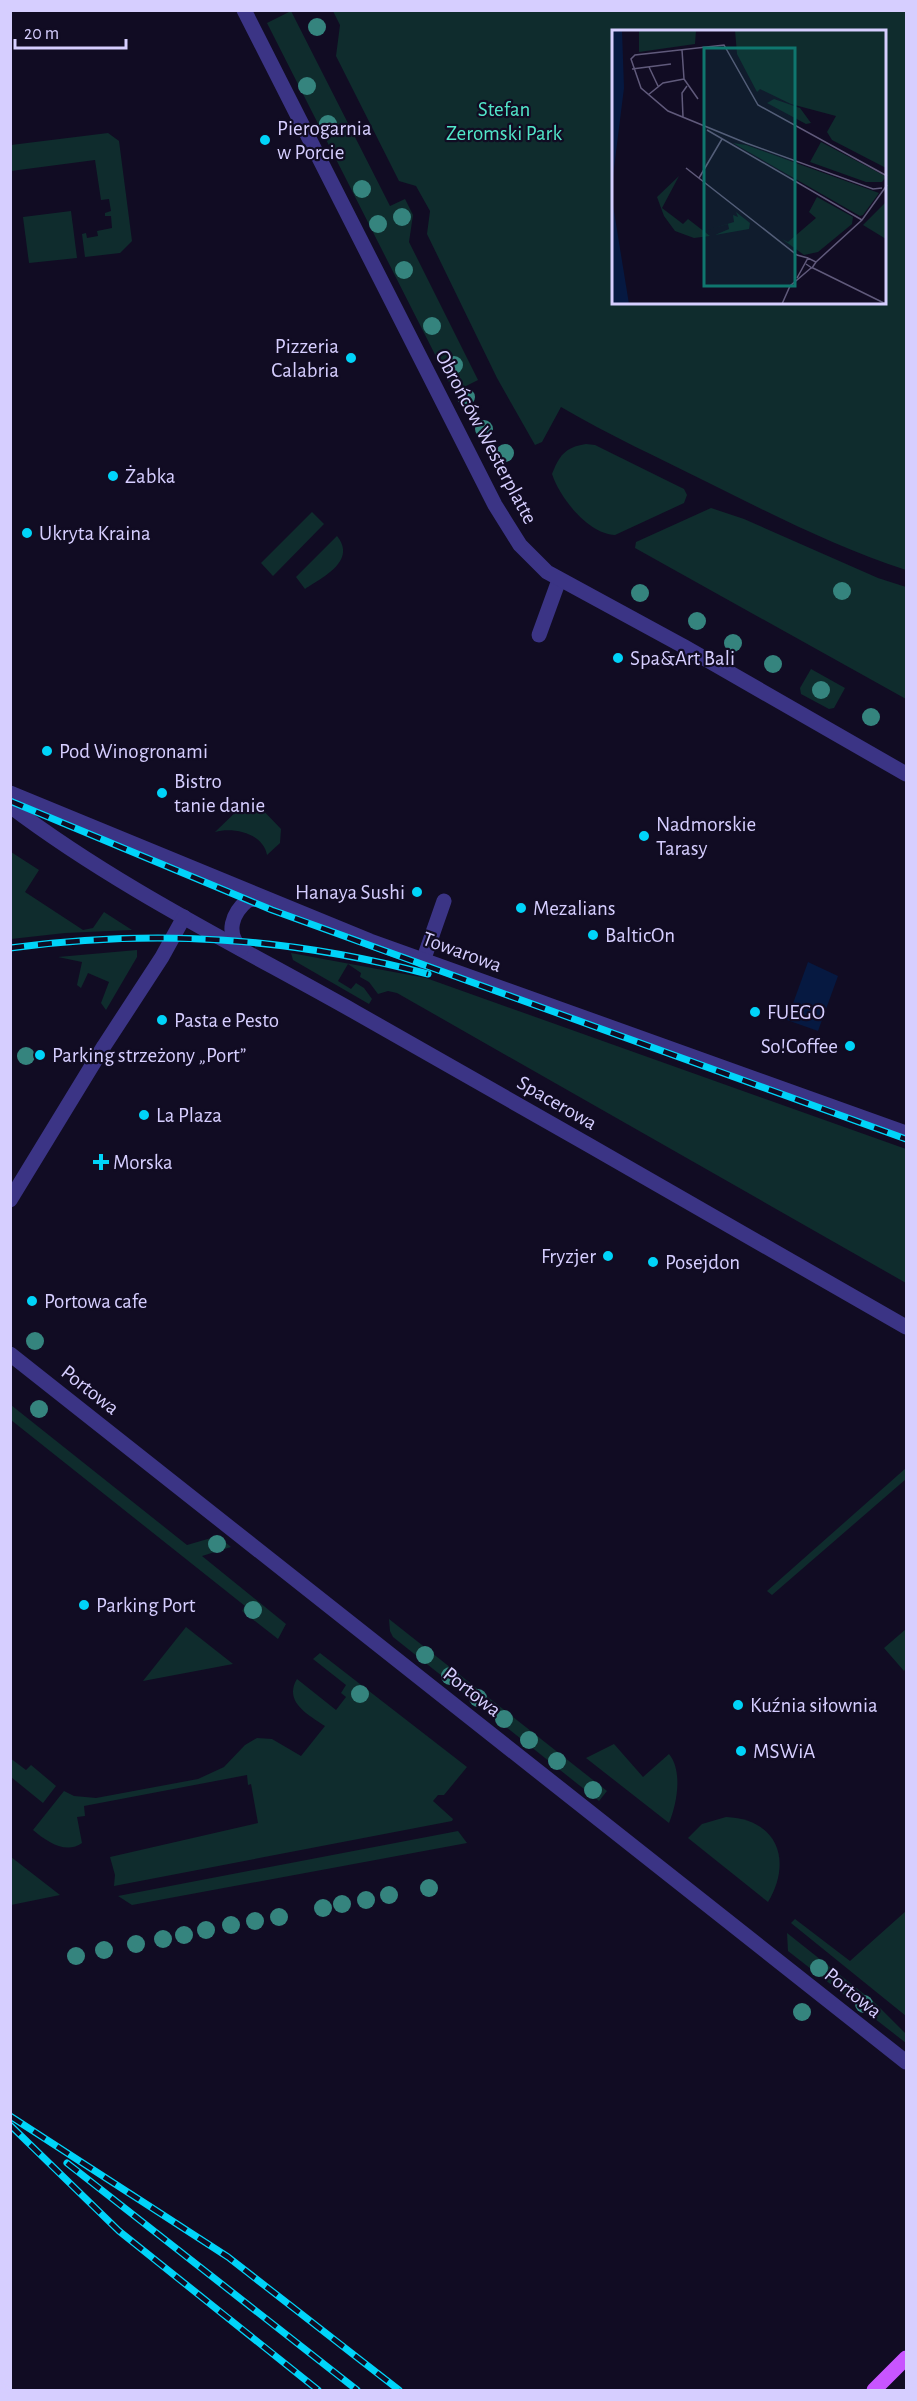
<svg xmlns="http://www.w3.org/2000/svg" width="917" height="2401" viewBox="0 0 917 2401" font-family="'Alegreya Sans',sans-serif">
	<rect width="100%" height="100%" fill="#110c23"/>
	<g fill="#0f2c2d" fill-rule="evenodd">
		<polygon points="291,11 390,206 405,199 413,215 409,242 478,380 454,392 267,23"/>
		<path d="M333,11H906V570C838,548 773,515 709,483C659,458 609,435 561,407L542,442L535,445L497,378L427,234L430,211L416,186L399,181L336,56L340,25ZM614,32H886V303H614Z"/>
		<polygon points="108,133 119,141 132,241 120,253 85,257 82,234 86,233 87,238 98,236 97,231 112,228 111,216 105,216 105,213 111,211 109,199 101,200 95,160 11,171 11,145"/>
		<polygon points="71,211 77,258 29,263 23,217"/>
		<path d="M586,444L595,445L684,489L687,495L684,503L615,535C588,534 560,498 552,474C559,456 565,447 586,444Z"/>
		<polygon points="711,508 744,519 878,578 906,587 906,699 635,548 636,542"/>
		<polygon points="312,512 324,524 273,576 261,563"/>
		<path d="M337,536C357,561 323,577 305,589L296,577Z"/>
		<polygon points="811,669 845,688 834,708 829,709 801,694 800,688"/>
		<path d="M248,803L257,804L281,829L280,843L267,855C263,833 233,827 215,832L242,806Z"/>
		<polygon points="11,852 39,870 25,892 83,930 93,928 104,912 132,930 65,933 11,939"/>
		<polygon points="137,950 137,957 106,1010 101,1003 109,982 88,973 81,988 77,985 82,962 58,957"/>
		<polygon points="291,953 426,978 906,1149 906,1283 397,993 388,991 378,994 369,982 360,977 361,973 348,964 338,981 351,989 356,983 364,988 372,999 369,1004 293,960"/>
		<polygon points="11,1405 187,1545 218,1536 231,1547 202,1556 286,1624 278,1639 242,1611 245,1606 11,1420"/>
		<polygon points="906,1468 906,1479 772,1595 767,1591"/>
		<polygon points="389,1619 607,1791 599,1801 393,1637 390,1631"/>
		<polygon points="186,1627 233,1664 143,1681"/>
		<polygon points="906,1629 905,1644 906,1668 904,1671 884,1648"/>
		<path d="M320,1653L467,1767L444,1795H438L433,1801L453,1819L452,1821L114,1886L115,1875L110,1857L258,1823L251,1784L248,1785L247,1775L84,1806L85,1816L77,1817L82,1843C66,1855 46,1841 33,1830L64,1791L74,1796L96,1798L198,1779L224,1767L245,1745L257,1738L272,1739L301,1756L325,1726C309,1715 283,1702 297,1679L336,1710L346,1697L341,1693L346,1685L313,1659Z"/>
		<path d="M614,1744L643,1777L669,1754C683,1771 677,1804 669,1823L586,1758Z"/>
		<polygon points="10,1758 26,1770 31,1765 56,1786 43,1803 11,1777"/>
		<path d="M726,1817C777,1819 793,1860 768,1902L688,1838L702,1824Z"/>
		<polygon points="458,1831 467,1843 132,1905 118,1896"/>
		<polygon points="11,1857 60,1895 11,1905"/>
		<polygon points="906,1911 906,2016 791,1923 795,1919 850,1961"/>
		<polygon points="787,1933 874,2002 906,2034 906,2043 788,1951"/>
	</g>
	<polygon fill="#061941" points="808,962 838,976 818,1031 787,1020"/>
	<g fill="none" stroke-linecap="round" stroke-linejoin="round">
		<g stroke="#3b3485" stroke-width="15">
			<polyline points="539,635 559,580"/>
			<polyline points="423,961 444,901"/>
		</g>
		<g stroke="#3b3485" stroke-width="15">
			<polyline points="244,10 495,505 520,545 547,572 683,646 906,774"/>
			<polyline points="10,793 370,941 906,1133"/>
			<path d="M10,806C117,887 238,946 355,1012C539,1116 723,1222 906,1327"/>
			<path d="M241,949C225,933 232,913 248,900L264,898"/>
			<polyline points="10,1200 104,1046 162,957 184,917"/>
			<polyline points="10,1354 906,2062"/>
		</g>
		<polyline stroke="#c855ff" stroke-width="15" points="874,2390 906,2358"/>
		<defs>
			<g id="rail">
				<polyline points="10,801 272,910 906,1139"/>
				<path d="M10,948C155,929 287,937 428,974"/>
				<polyline points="10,2116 228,2257 399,2390"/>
				<polyline points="10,2125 119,2231 318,2390"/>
				<polyline points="67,2163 357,2390"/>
			</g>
		</defs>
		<use href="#rail" stroke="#00d4f9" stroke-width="7"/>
		<use href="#rail" stroke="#110c23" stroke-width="4.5" stroke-dasharray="14" stroke-linecap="butt"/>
	</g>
	<g fill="#35847e">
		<circle cx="317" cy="27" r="9"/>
		<circle cx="307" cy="86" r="9"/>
		<circle cx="328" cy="124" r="9"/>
		<circle cx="362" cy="189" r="9"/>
		<circle cx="402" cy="217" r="9"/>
		<circle cx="378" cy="224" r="9"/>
		<circle cx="404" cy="270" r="9"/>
		<circle cx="432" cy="326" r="9"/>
		<circle cx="454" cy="365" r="9"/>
		<circle cx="466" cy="397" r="9"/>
		<circle cx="484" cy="429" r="9"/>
		<circle cx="505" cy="453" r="9"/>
		<circle cx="842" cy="591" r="9"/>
		<circle cx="640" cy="593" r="9"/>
		<circle cx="697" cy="621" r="9"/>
		<circle cx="733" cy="643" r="9"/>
		<circle cx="773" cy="664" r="9"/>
		<circle cx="821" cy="690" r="9"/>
		<circle cx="871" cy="717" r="9"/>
		<circle cx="26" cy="1056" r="9"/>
		<circle cx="35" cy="1341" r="9"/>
		<circle cx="39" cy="1409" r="9"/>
		<circle cx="217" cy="1544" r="9"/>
		<circle cx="253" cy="1610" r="9"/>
		<circle cx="425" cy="1655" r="9"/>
		<circle cx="450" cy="1676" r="9"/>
		<circle cx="360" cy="1694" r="9"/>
		<circle cx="478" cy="1698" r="9"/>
		<circle cx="504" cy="1719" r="9"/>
		<circle cx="529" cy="1740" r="9"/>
		<circle cx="557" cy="1761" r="9"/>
		<circle cx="593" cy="1790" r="9"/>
		<circle cx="429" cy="1888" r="9"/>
		<circle cx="389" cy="1895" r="9"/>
		<circle cx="366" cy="1900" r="9"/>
		<circle cx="342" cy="1904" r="9"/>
		<circle cx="323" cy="1908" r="9"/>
		<circle cx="279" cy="1917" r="9"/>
		<circle cx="255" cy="1921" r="9"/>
		<circle cx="231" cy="1925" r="9"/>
		<circle cx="206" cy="1930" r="9"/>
		<circle cx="184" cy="1935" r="9"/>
		<circle cx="163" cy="1939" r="9"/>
		<circle cx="136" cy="1944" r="9"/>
		<circle cx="104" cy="1950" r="9"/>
		<circle cx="76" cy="1956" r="9"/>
		<circle cx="819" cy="1968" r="9"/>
		<circle cx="864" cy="2004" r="9"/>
		<circle cx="802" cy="2012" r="9"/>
	</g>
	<g fill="#00d4f9" stroke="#110c23" stroke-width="2">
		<circle cx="265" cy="140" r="6"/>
		<circle cx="351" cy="358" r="6"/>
		<circle cx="113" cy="476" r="6"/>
		<circle cx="27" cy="533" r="6"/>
		<circle cx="618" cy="658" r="6"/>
		<circle cx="47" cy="751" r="6"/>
		<circle cx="162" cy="793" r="6"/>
		<circle cx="644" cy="836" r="6"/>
		<circle cx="417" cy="892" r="6"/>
		<circle cx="521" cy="908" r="6"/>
		<circle cx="593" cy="935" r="6"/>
		<circle cx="755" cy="1012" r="6"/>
		<circle cx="162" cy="1020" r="6"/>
		<circle cx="850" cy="1046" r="6"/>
		<circle cx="40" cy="1055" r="6"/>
		<circle cx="144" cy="1115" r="6"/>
		<path d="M98 1153h6v6h6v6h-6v6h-6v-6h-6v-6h6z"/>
		<circle cx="608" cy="1256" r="6"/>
		<circle cx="653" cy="1262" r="6"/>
		<circle cx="32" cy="1301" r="6"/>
		<circle cx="84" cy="1605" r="6"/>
		<circle cx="738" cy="1705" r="6"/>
		<circle cx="741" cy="1751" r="6"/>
	</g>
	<g text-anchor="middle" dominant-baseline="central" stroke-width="4.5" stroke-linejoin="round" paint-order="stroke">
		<g font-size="21" fill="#52e6c9" stroke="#110c23">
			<text x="504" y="109">Stefan<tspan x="504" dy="24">Zeromski Park</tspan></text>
		</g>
		<g font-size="21" fill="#d6ceff" stroke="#110c23" text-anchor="start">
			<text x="277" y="128">Pierogarnia<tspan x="277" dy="24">w Porcie</tspan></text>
			<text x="339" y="346" text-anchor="end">Pizzeria<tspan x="339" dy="24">Calabria</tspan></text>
			<text x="125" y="476">Żabka</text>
			<text x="39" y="533">Ukryta Kraina</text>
			<text x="630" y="658">Spa&amp;Art Bali</text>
			<text x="59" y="751">Pod Winogronami</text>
			<text x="174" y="781">Bistro<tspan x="174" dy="24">tanie danie</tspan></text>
			<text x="656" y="824">Nadmorskie<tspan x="656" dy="24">Tarasy</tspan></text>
			<text x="405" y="892" text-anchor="end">Hanaya Sushi</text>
			<text x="533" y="908">Mezalians</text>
			<text x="605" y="935">BalticOn</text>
			<text x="767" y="1012">FUEGO</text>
			<text x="174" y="1020">Pasta e Pesto</text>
			<text x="838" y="1046" text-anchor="end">So!Coffee</text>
			<text x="52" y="1055">Parking strzeżony „Port”</text>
			<text x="156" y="1115">La Plaza</text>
			<text x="113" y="1162">Morska</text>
			<text x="596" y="1256" text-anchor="end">Fryzjer</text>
			<text x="665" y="1262">Posejdon</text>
			<text x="44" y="1301">Portowa cafe</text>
			<text x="96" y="1605">Parking Port</text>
			<text x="750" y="1705">Kuźnia siłownia</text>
			<text x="753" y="1751">MSWiA</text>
		</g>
		<g font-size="21" fill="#d6ceff" stroke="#110c23">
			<text transform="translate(486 437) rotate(62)">Obrońców Westerplatte</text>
			<text transform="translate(462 952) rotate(20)">Towarowa</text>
			<text transform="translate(557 1103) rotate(30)">Spacerowa</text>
			<text transform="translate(90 1390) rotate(38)">Portowa</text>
			<text transform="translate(472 1692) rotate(38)">Portowa</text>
			<text transform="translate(853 1993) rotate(39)">Portowa</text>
		</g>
	</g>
	<g transform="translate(612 30)">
		<rect width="274" height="274" fill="#110c23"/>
		<path d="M27,0H84L83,14L27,22ZM123,0H274V138L220,110L215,102L224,86L179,74L148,59L145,62L125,24ZM162,69L188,78L199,93L194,94L155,73ZM209,112L273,146V148L270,152H254L198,132ZM121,113L134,115L267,163L251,185L248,186ZM67,146L50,178L71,194L76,189L98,206L82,208L63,201L52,186L45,167ZM205,167L241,187L240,194L206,222L192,225L170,209L176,212L204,188L197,182ZM274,172H275L274,209L251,195ZM124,182L138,193L137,199L103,205L117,199L116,194L95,200L122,192L121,185L126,187Z" fill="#0f2c2d"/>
		<path d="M0,0H10L12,58L0,154ZM0,169L5,200L17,274H0Z" fill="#061941"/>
		<path fill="none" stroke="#605a7b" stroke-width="1.5" d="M70,20L72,49M37,37L46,56M20,39L59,34M72,49L86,69M36,65L51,53L72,49M71,87L70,63L75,56M95,100L250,190M74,138L185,225L196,228M87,148L110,109M270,158L261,159L134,113L56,81L29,58L19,29L23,25L112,15L146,75L275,146M204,232L250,190L275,155M201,238L274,274M185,248L196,228L204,232L200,238L194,234M170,274L178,256L199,238"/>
		<path fill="#0f766e" fill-opacity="0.15" stroke="#0f766e" stroke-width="3" d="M92,18H183V256H92Z"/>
		<rect width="274" height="274" fill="none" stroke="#d6ceff" stroke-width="3"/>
	</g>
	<rect width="917" height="2401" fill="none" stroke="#d6ceff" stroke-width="24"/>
	<path d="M15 39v9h111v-9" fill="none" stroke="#d6ceff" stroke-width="3"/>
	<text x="24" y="39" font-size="18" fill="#d6ceff" stroke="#110c23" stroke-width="4.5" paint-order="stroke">20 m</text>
</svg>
